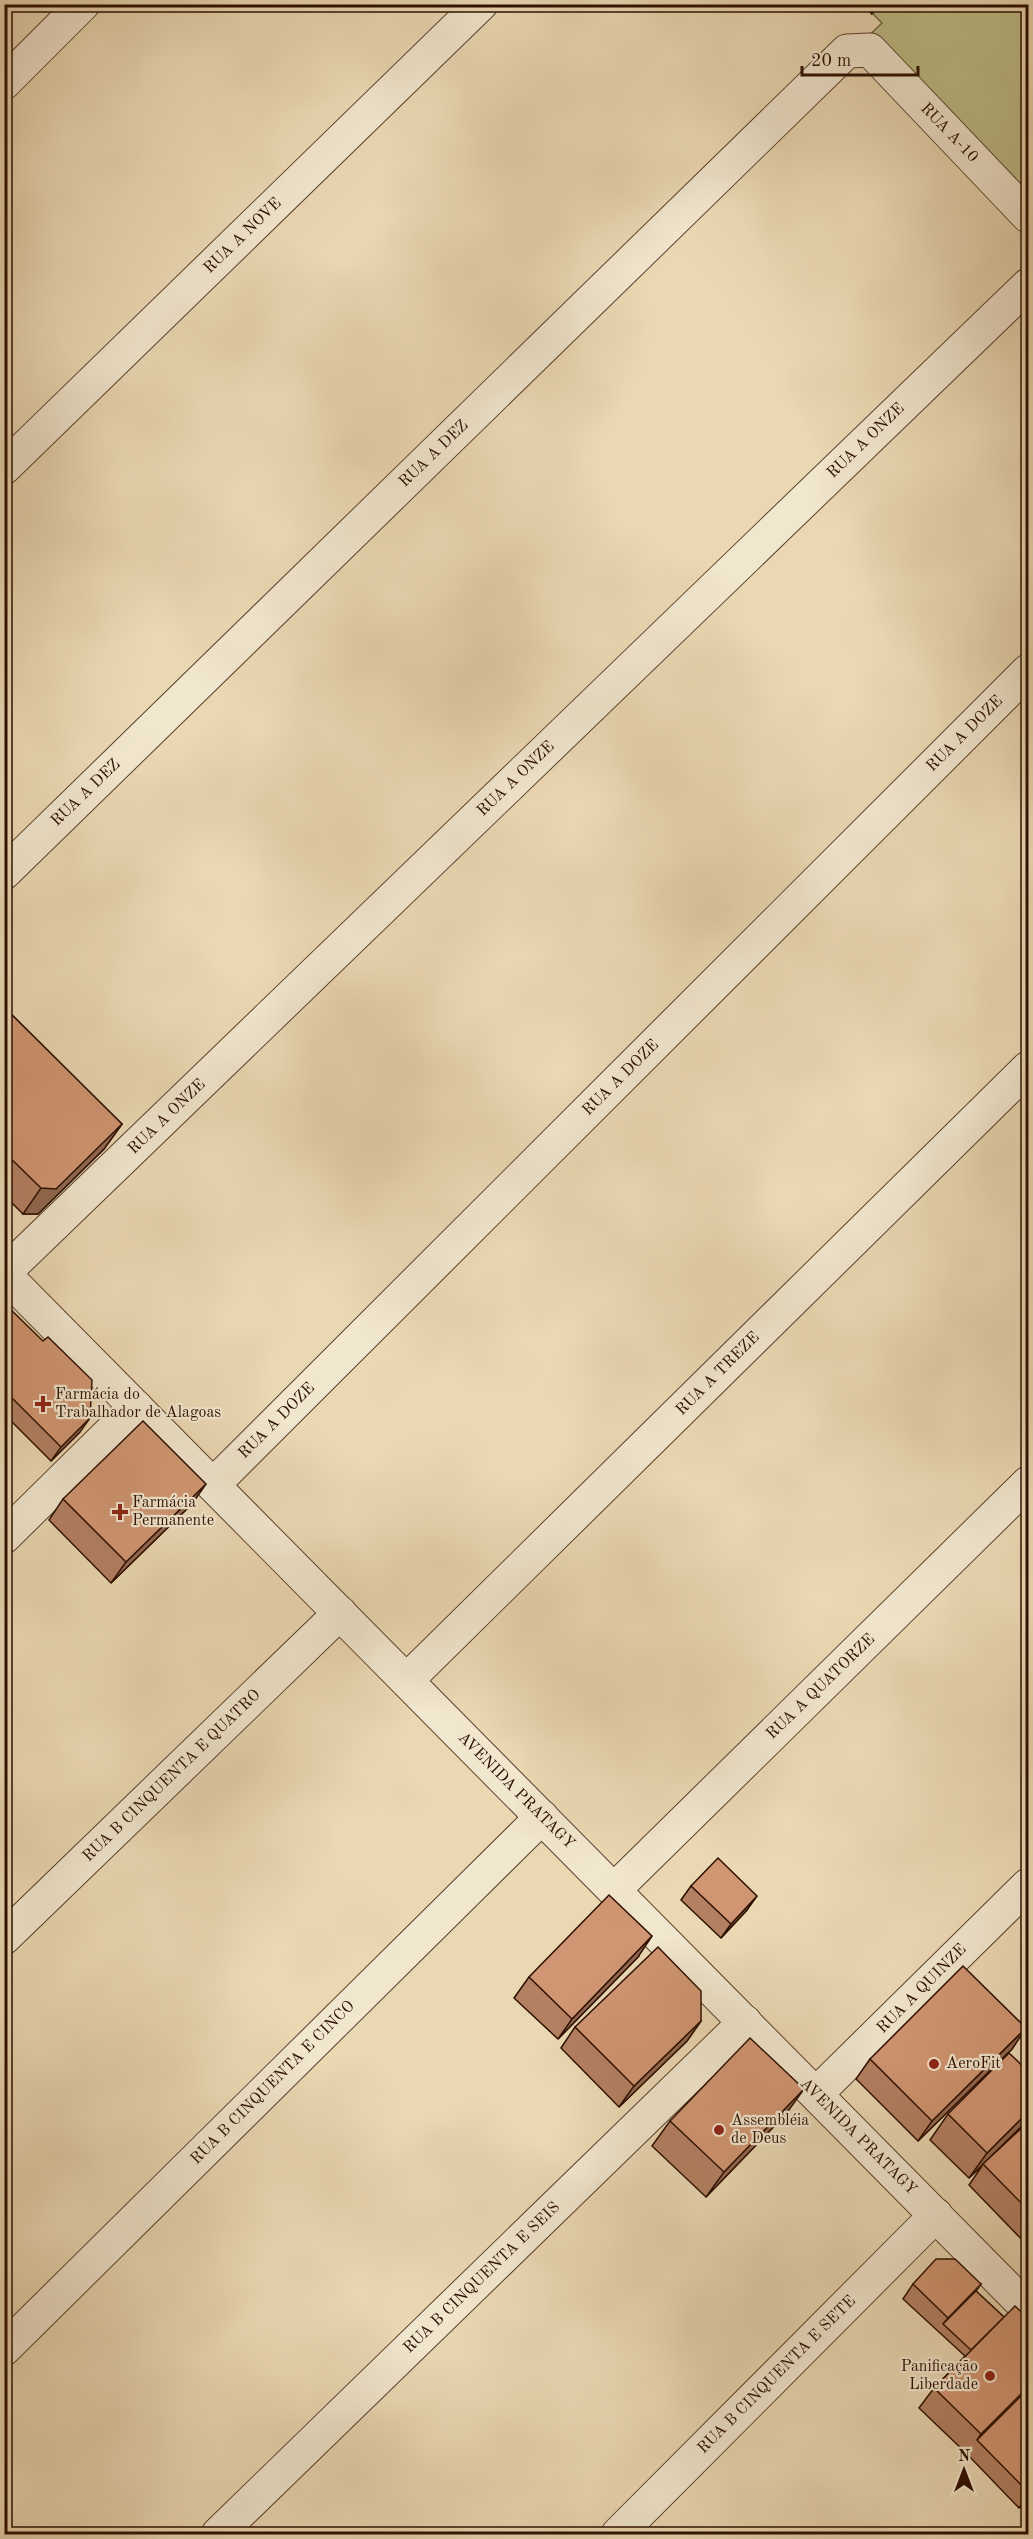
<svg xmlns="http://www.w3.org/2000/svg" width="1033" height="2539" viewBox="0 0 1033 2539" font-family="'Old Standard TT',serif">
	<rect width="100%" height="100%" fill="#ead8b3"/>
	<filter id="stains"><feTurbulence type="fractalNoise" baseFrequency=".00333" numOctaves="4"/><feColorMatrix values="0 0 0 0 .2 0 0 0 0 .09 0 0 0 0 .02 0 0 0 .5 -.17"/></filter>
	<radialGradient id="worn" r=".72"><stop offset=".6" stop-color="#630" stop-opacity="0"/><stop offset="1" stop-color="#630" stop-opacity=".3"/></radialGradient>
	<polygon fill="#bdbc88" stroke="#756644" stroke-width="1.5" points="864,5 1028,5 1028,222 855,49 882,23"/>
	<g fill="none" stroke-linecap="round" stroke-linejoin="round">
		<defs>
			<g id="minor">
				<polyline points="4,83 83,4"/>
				<polyline points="4,468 481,4"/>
				<polyline points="4,873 847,51 870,50 1028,216"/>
				<polyline points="4,1273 1028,285"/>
				<polyline points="4,1274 1028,2309"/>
				<polyline points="213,1485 1028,671"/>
				<polyline points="4,1537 136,1407"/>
				<polyline points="407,1680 1028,1068"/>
				<polyline points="614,1890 1028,1483"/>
				<polyline points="4,1938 340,1613"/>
				<polyline points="816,2094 1028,1885"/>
				<polyline points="4,2349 542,1817"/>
				<polyline points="218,2534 745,2022"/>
				<polyline points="618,2534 936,2215"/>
			</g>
		</defs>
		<use href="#minor" stroke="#5c412d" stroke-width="35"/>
		<polyline stroke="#2d0f00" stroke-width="4" stroke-dasharray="4.5 3" stroke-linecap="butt" points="866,4 873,14"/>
		<use href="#minor" stroke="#f1e6ce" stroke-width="33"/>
	</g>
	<g fill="#b38062" stroke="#2d0f00" stroke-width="1.5">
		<polygon points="4,1007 122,1124 104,1149 38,1214 23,1214 4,1195"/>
		<polygon points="4,1303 80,1432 51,1461 4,1414"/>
		<polygon points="63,1499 192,1504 111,1583 49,1520"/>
		<polygon points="691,1886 747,1910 721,1938 681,1900"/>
		<polygon points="638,1957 558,2039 514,1998 529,1977"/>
		<polygon points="701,2021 687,2041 619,2107 561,2048 575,2027"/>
		<polygon points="1026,2028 1012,2049 918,2141 856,2079 870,2059"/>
		<polygon points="1029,2072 1029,2119 993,2155 1029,2121 1028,2246 969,2185 982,2166 969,2178 930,2140 948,2114"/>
		<polygon points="786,2114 706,2197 652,2146 670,2121"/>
		<polygon points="913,2284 981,2284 976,2291 1004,2317 1029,2319 1029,2498 1019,2508 967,2454 919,2408 934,2388 965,2356 903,2299"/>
	</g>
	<g fill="#926850" stroke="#2d0f00" stroke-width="1.5">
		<polygon points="122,1124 104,1149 38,1214 23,1214 41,1188"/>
		<polygon points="90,1418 80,1432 51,1461 61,1447"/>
		<polygon points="206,1484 192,1504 111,1583 126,1562"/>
		<polygon points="757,1896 747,1910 721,1938 731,1924"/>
		<polygon points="652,1936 638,1957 558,2039 572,2019"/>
		<polygon points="701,2021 687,2041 619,2107 634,2086"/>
		<polygon points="1026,2028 1012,2049 918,2141 932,2121"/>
		<polygon points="804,2089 786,2114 706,2197 724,2172"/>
		<polygon points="1029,2111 1029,2119 969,2178 987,2153"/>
		<polygon points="981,2284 971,2298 943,2324 948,2318"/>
		<polygon points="1029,2386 1029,2392 977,2440 981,2434"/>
		<polygon points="1029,2495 1029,2498 1019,2508"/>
	</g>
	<g fill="#d09572" stroke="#2d0f00" stroke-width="1.5">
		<polygon points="4,1007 122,1124 56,1189 41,1188 4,1152"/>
		<polygon points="4,1303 43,1341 48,1337 92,1380 90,1418 61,1447 4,1390"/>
		<polygon points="143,1421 206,1484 126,1562 63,1499"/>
		<polygon points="718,1858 757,1896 731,1924 691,1886"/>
		<polygon points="609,1895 652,1936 572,2019 529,1977"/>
		<polygon points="658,1947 701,1991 701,2021 634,2086 575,2027"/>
		<polygon points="963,1966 1026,2028 932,2121 870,2059"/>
		<polygon points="750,2038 804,2089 724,2172 670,2121"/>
		<polygon points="1009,2053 1029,2072 1029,2111 987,2153 948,2114"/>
		<polygon points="1029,2121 1029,2211 983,2164"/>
		<polygon points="936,2259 955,2259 981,2284 948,2318 913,2284"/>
		<polygon points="976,2291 1004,2317 971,2350 943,2324"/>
		<polygon points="1015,2306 1029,2319 1029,2386 981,2434 934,2388"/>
		<polygon points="1029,2388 1029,2493 977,2440"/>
	</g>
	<g fill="#8f2418" stroke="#f1e6ce" stroke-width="2">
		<path d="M40 1395h6v6h6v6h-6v6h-6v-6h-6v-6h6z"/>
		<path d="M117 1503h6v6h6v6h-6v6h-6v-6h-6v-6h6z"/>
		<circle cx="934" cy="2064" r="6"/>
		<circle cx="719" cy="2130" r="6"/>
		<circle cx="990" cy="2376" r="6"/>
	</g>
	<g text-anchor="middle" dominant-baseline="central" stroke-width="4.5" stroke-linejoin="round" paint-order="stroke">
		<g font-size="16" fill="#2d0f00" stroke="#f1e6ce">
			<text transform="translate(949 133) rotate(46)">RUA A-10</text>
			<text transform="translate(243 236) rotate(-44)">RUA A NOVE</text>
			<text transform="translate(866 441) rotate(-44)">RUA A ONZE</text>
			<text transform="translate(434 454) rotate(-44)">RUA A DEZ</text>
			<text transform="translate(965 734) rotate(-45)">RUA A DOZE</text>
			<text transform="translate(516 779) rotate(-44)">RUA A ONZE</text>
			<text transform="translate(86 793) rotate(-44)">RUA A DEZ</text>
			<text transform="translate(621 1078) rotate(-45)">RUA A DOZE</text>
			<text transform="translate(167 1117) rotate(-44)">RUA A ONZE</text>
			<text transform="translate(718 1374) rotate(-45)">RUA A TREZE</text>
			<text transform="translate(277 1421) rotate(-45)">RUA A DOZE</text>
			<text transform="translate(821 1687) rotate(-44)">RUA A QUATORZE</text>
			<text transform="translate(172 1776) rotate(-44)">RUA B CINQUENTA E QUATRO</text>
			<text transform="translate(516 1791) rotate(45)">AVENIDA PRATAGY</text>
			<text transform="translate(922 1989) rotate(-45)">RUA A QUINZE</text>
			<text transform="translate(273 2083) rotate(-45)">RUA B CINQUENTA E CINCO</text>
			<text transform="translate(858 2137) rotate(45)">AVENIDA PRATAGY</text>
			<text transform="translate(482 2278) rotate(-44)">RUA B CINQUENTA E SEIS</text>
			<text transform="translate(777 2375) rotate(-45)">RUA B CINQUENTA E SETE</text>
		</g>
		<g font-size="16" fill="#2d0f00" stroke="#f1e6ce" text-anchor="start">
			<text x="55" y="1395">Farmácia do<tspan x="55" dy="18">Trabalhador de Alagoas</tspan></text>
			<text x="132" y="1503">Farmácia<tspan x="132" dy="18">Permanente</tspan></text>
			<text x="946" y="2064">AeroFit</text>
			<text x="731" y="2121">Assembléia<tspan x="731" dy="18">de Deus</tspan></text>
			<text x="978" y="2367" text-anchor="end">Panificação<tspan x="978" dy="18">Liberdade</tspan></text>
		</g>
	</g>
	<rect width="1033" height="2539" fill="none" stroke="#ead8b3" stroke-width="24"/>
	<rect x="6" y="6" width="1021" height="2527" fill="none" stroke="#2d0f00" stroke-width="3"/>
	<rect x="12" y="12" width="1009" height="2515" fill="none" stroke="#2d0f00" stroke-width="1.5"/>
	<g transform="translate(964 2470)" stroke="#f1e6ce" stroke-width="4.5" paint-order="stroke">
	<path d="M0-4.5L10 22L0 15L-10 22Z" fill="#2d0f00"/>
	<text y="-9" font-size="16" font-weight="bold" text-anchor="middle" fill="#2d0f00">N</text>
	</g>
	<path d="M802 66v9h116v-9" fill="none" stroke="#2d0f00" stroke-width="3"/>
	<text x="811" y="66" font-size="18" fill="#2d0f00" stroke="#f1e6ce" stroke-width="4.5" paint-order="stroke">20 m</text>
	<rect width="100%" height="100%" filter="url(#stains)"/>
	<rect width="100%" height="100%" fill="url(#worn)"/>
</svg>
